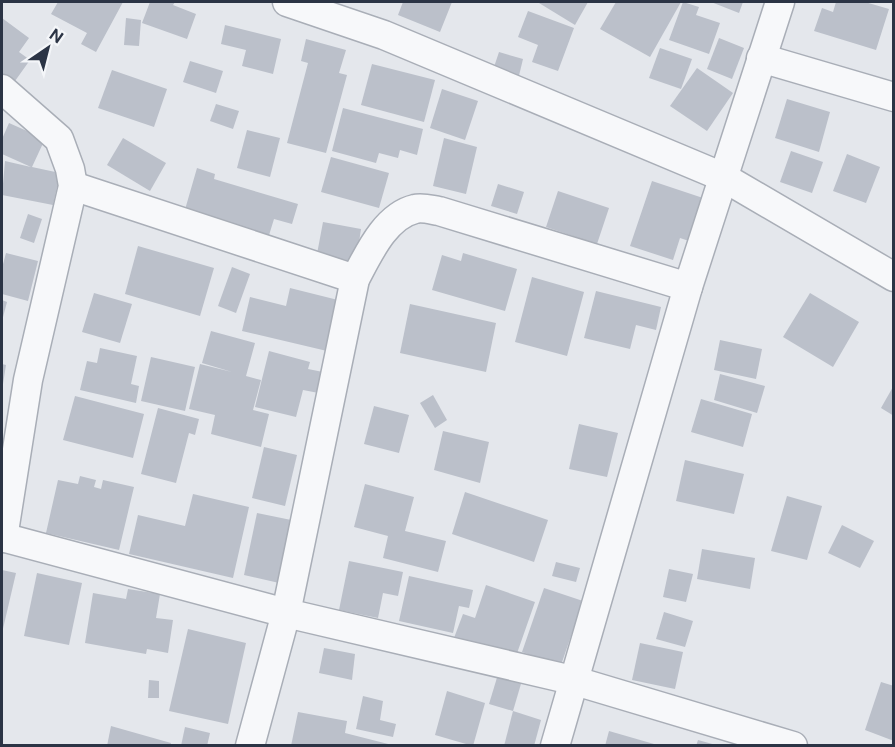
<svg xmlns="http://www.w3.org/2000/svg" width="895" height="747" viewBox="0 0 895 747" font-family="'Public Sans',sans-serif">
	<rect width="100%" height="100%" fill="#e4e7ec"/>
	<g fill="#bbc0ca">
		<polygon points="58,2 123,2 96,52 81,44 87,33 51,14"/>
		<polygon points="150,2 175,2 173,5 196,14 187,39 142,23"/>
		<polygon points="403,2 452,2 440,32 398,15"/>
		<polygon points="540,2 588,2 575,25 539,3"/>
		<polygon points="616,2 681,2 650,57 600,29"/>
		<polygon points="683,2 699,7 696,15 720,23 709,54 669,40"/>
		<polygon points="711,2 743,2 739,13"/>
		<polygon points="836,2 865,2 889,9 876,50 814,31 822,8 833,12"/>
		<polygon points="528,11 574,28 558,71 532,62 538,45 518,37"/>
		<polygon points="2,18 29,38 19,52 30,60 10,88 2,81"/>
		<polygon points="126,18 141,20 139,46 124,45"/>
		<polygon points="225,25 281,39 273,74 242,66 246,50 221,44"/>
		<polygon points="719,38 744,48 732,79 707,69"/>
		<polygon points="306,39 346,50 339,73 347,75 326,153 287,143 308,63 301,61"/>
		<polygon points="660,48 692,59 681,89 649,78"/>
		<polygon points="499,52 523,59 517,84 491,76"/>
		<polygon points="190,61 223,71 216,93 183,82"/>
		<polygon points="372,64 435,80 424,122 361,105"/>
		<polygon points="697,68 733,93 707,131 670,106"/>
		<polygon points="112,70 167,89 154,127 98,108"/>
		<polygon points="442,89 478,101 465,140 430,128"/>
		<polygon points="787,99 830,112 819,152 775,138"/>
		<polygon points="216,104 239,111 233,129 210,121"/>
		<polygon points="343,108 423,129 417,155 400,150 398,158 379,153 376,163 332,151"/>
		<polygon points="9,123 45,139 32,167 60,173 53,205 2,195 5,161 31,167 2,154 2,139"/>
		<polygon points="247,130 280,138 270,177 237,168"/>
		<polygon points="123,138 166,163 150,191 107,165"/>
		<polygon points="444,138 477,147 466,194 433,186"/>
		<polygon points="791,151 823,162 812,193 780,182"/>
		<polygon points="847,154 880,167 866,203 833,191"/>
		<polygon points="331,157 389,173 379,208 321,192"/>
		<polygon points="197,168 215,174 214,179 298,204 292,224 274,219 266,245 182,220"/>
		<polygon points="652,181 709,200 695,243 680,238 673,260 630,246"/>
		<polygon points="498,184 524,192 517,214 491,206"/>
		<polygon points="558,191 609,208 597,244 546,227"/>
		<polygon points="28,214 42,219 34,243 20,238"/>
		<polygon points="323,222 361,229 356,262 317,254"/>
		<polygon points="138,246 214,268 200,316 125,294"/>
		<polygon points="6,253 38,261 28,301 2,294 2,268"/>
		<polygon points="463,253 517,269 505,311 432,290 442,255 461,261"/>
		<polygon points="232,267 250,274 236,313 218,306"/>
		<polygon points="532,277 584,292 567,356 515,342"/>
		<polygon points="290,288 338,300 327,351 242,331 250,297 286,306"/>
		<polygon points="596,291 661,307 656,330 636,325 630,349 584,338"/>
		<polygon points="94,293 132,304 120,343 82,332"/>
		<polygon points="810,293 859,322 833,367 783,337"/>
		<polygon points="2,300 7,302 2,321"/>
		<polygon points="410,304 496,323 486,372 400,353"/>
		<polygon points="211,331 255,343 246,376 261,380 253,410 269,414 261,447 211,434 215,415 189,409 200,364 232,372 202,363"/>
		<polygon points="720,340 762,349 756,379 714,370"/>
		<polygon points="100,348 137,356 131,384 139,386 136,403 80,390 87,361 97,363"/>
		<polygon points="269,351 310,362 308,369 333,374 329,395 303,390 296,417 255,407"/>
		<polygon points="151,357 195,367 185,411 141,401"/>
		<polygon points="2,364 6,365 3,384 2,384"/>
		<polygon points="720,374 765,386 757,413 714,400"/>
		<polygon points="894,385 894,416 881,408"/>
		<polygon points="433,395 447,420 435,428 420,403"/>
		<polygon points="75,396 144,414 133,458 63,440"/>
		<polygon points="701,399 752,414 743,447 691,432"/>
		<polygon points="374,406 409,415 399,453 364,444"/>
		<polygon points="158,408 199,419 195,435 189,433 176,483 141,474"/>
		<polygon points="579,424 618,433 607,477 569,469"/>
		<polygon points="443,431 489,442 480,483 434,470"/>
		<polygon points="264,447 297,455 285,506 252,498"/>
		<polygon points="685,460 744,474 734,514 676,501"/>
		<polygon points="80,476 96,480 94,487 101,489 103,480 134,487 119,550 46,533 58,480 78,484"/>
		<polygon points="365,484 414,497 405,531 446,541 438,572 383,558 388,536 354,527"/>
		<polygon points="465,492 548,520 534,562 452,534"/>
		<polygon points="193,494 249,507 233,578 129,554 138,515 185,526"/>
		<polygon points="787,496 822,506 807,560 771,551"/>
		<polygon points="257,513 301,522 288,585 244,575"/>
		<polygon points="842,525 874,541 860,568 828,553"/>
		<polygon points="702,549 755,558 750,589 697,579"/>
		<polygon points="349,561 403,572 398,596 383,593 378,618 339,610"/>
		<polygon points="556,562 580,568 576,582 552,576"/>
		<polygon points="669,569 693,574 686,602 663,597"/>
		<polygon points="2,570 16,573 2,633"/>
		<polygon points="37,573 82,583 69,645 24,636"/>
		<polygon points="409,576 473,590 469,608 459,606 453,633 399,621"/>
		<polygon points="486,585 535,602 515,659 454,638 463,614 475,618"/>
		<polygon points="544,588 583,601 561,665 522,652"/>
		<polygon points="128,589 160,594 156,618 173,620 168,653 147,649 146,654 85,643 93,593 126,599"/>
		<polygon points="664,612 693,621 685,647 656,639"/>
		<polygon points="188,629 246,643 228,724 169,711"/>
		<polygon points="640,643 683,652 675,689 632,680"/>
		<polygon points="324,648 355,654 352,680 319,673"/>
		<polygon points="499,671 523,677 513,711 489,704"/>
		<polygon points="149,680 159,681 159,698 148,698"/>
		<polygon points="881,682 894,686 894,741 865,730"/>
		<polygon points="447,691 485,703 473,746 435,735"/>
		<polygon points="363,696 383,701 380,720 396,724 393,737 356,729"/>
		<polygon points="513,711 541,720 534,746 504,746"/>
		<polygon points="298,712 347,721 345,733 396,746 291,746"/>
		<polygon points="111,726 171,743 170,746 107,746"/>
		<polygon points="185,727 210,733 207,746 181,746"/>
		<polygon points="609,731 654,744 654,746 605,746"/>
		<polygon points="698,740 716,745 716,746 696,746"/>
	</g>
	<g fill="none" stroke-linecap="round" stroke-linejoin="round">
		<defs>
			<g id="street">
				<polyline points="287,2 384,35 723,177 894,277"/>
				<polyline points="761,58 894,97"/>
				<polyline points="2,89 59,139 70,169 73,186 28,380 3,538"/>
				<polyline points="73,186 355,279"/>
				<polyline points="2,537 286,613 572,680 793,746"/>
				<path d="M250,746L286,613L355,279C368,255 385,216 415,209C422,207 432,210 439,211L688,287"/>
				<polyline points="555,746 688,287 780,2"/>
			</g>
		</defs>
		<use href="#street" stroke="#a9aeb7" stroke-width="31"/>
		<use href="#street" stroke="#f7f8fa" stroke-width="28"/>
	</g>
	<rect width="895" height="747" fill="none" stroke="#2b3445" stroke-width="6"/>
	<g transform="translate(48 48) rotate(35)" stroke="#f4f6f9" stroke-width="4.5" paint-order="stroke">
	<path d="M0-4.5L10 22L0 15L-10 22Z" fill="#2b3445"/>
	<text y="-9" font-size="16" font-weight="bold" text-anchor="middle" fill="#2b3445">N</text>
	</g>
</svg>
